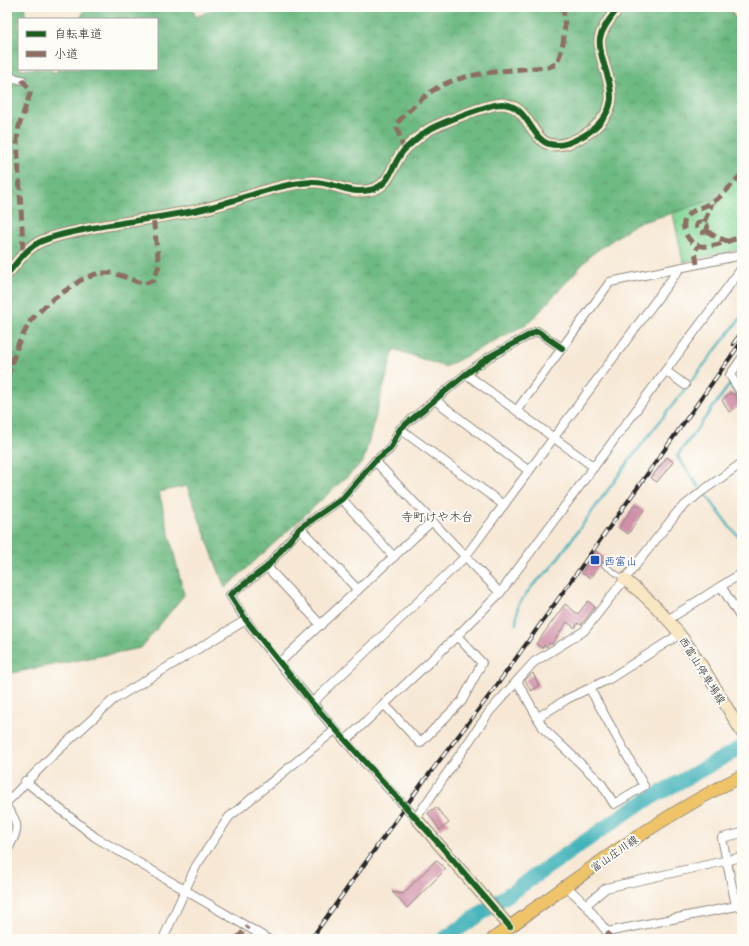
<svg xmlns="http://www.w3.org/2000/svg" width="749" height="946" viewBox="0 0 749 946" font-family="'Playpen Sans','Klee One',sans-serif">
	<defs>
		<pattern id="forest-crowns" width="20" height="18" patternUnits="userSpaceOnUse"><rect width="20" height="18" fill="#6eba83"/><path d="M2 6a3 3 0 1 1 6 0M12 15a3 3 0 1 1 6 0" fill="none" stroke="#5b976b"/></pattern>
		<pattern id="park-dots" width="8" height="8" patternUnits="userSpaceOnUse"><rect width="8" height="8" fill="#89da9b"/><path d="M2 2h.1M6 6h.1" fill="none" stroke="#76bb86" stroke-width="1.8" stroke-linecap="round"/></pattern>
	</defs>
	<rect width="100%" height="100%" fill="#fdfcf7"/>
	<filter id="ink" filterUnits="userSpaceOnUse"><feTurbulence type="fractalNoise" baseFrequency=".025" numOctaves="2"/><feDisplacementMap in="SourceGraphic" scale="8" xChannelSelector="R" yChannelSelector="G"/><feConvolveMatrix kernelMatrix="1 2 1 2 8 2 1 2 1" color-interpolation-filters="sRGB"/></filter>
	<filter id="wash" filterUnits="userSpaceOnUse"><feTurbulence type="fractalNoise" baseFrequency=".012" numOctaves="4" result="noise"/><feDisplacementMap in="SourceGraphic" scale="16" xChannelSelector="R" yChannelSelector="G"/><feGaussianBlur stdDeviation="0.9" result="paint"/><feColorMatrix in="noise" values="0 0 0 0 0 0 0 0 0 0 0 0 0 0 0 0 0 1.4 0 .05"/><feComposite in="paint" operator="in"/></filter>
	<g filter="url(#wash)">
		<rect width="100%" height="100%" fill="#f7e8d5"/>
		<polygon fill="url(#forest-crowns)" stroke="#4c7257" points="7,7 25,7 25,19 19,19 19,69 49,69 56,73 58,69 157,69 157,19 80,19 86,7 192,7 196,17 219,7 742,7 742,169 715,199 673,213 635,224 591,255 530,322 445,367 394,349 363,462 225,588 187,486 159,492 184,595 141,648 7,674"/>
		<polygon fill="url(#park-dots)" stroke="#5a8263" points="742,169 742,249 683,262 673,213 715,199"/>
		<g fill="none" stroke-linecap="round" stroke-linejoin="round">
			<g stroke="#42b3ba" stroke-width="2.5">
				<polyline points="699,487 677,456 730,384 742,403"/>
				<polyline points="705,493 729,526 742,540"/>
				<polyline points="516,624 518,605 533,585 550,569 632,457 742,316"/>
			</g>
			<polyline stroke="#42b3ba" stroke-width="15" points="444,939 633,808 742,747"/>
		</g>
		<g id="blocks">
			<g fill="#d08fa7">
				<polygon points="731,392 733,395 735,394 741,404 729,412 722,400"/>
				<polygon points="667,457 673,462 657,482 651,478"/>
				<polygon points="635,504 644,510 628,534 619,528"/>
				<polygon points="596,551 605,558 590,578 582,573"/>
				<polygon points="588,601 595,607 581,625 578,623 575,628 567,622 552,644 549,643 547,647 544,645 542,648 536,644 565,604 578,614"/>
				<polygon points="533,673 539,686 531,691 525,680"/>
				<polygon points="436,807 449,823 440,830 428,813"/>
				<polygon points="436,860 446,869 407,908 392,892 403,894"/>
			</g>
		</g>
	</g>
	<g filter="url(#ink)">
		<use href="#blocks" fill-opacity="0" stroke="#918a80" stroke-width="1"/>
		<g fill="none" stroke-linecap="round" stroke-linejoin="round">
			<defs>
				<polyline id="lane" points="604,565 624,579"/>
				<g id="street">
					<polyline points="7,76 22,80"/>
					<path d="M562,348L537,331L489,357L466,374L400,429L390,449L375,461L342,499L300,528L267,567L230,595C250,629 275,659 300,688C337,733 376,776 416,818L490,711L534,662L584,631L679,510L701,492L742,463"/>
					<polyline points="742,358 730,375 742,394"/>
					<polyline points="666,371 685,385"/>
					<polyline points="466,374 594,467"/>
					<polyline points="435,400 529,471"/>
					<polyline points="517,410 610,282 742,255"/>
					<polyline points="400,429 504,505"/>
					<polyline points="375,461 500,593"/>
					<polyline points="342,499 394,557"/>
					<polyline points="300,528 358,590"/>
					<polyline points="267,567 321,625"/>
					<polyline points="721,586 742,620"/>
					<polyline points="669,619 742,573"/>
					<polyline points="279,663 431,522"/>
					<polyline points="517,681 544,729 601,783 614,804 644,786 590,689"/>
					<polyline points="312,703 465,557 680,268"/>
					<polyline points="384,704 420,743 462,701 482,663 457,636"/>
					<polyline points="537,718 567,699 609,679 680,634"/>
					<polyline points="345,741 457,636 500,593 742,268"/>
					<polyline points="25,781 95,837 268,939"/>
					<polyline points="7,802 52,756 113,700 246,620"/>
					<path d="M7,808C22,826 17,832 7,851"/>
					<polyline points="566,886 586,905 607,932 742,905"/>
					<polyline points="586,905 606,888 742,857"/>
					<polyline points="736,906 722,838 742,833"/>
					<polyline points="163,939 196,866 229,817 335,730"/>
				</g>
				<g id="secondary">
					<polyline points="733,7 742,14"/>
					<path d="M7,274C17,263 27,247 42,241C58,234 75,232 92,228C129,221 166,217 203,209C239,201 274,184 312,182C332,181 348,195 370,190C392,186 391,163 405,149C412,143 421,134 430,129C444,122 488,104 502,104C536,106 528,156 568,143C576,140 586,135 592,130C619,107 612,91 603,61C601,54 599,45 600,38C603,26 612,16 619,7"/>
					<path d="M624,579C682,623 706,672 742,733"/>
					<polyline points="416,818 510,927"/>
				</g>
				<path id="primary" d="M493,939C573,881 653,820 742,776"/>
			</defs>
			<use href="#lane" stroke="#918a80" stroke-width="6"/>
			<use href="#street" stroke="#918a80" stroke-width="10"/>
			<use href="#secondary" stroke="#918a80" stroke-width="13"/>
			<use href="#primary" stroke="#918a80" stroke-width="14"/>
			<use href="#lane" stroke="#fff" stroke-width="4"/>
			<use href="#street" stroke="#fff" stroke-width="8"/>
			<use href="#secondary" stroke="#f9e7c3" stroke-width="11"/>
			<use href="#primary" stroke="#efc469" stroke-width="12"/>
			<defs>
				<g id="rail">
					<polyline points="733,344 742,332"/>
					<polyline points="311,939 423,782 492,692 742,341"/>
				</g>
			</defs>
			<use href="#rail" stroke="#2b2b2b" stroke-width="4"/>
			<use href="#rail" stroke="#fdfcf7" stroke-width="2.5" stroke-dasharray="8" stroke-linecap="butt"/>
			<g stroke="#8d6e63" stroke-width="5" stroke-dasharray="10 5" stroke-linecap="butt">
				<polyline points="22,80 31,91 19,126 17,140 22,226 23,256"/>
				<path d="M404,151L396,124C407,112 419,100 432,91C461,71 515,70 549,67L556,64C565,46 566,27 563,7"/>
				<path d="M742,174C733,183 724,195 713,202C705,207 692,209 686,217C683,222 683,227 685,232C695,258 724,241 742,237"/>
				<circle cx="702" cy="227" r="5.5"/>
				<polyline points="704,222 711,206 710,204"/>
				<polyline points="707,231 716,237 727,241"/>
				<polyline points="697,264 695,251 698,246"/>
				<polyline points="7,378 18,344 31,320 49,302 81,280 98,273 114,273 144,284 154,280 159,265 153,217"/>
				<polyline points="607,932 611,939"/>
				<polyline points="236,939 248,927"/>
			</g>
			<defs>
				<g id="cycleway">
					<path d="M7,274C17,263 27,247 42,241C58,234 75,232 92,228C129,221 166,217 203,209C239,201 274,184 312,182C332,181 348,195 370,190C392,186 391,163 405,149C412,143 421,134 430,129C444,122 488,104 502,104C536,106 528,156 568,143C576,140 586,135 592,130C619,107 612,91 603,61C601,54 599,45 600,38C603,26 612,16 619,7"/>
					<polyline points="510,927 441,846 312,703 246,620 230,595 267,567 300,528 342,499 375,461 390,449 400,429 466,374 489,357 537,331 562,348"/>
				</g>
			</defs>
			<use href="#cycleway" stroke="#fdfcf7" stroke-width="8"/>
			<use href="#cycleway" stroke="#1b5e20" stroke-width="6"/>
		</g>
	</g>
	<rect fill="#1a4fb4" stroke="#fdfcf7" stroke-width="1.5" x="590" y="555" width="10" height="10" rx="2"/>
	<g text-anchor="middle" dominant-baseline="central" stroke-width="4" stroke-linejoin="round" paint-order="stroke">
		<g font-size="11" fill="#164399" stroke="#fdfcf7" text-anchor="start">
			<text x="604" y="560">西富山</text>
		</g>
		<g font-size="11" fill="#2b2b2b" stroke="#fdfcf7">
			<text transform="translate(703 670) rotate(58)">西富山停車場線</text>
			<text transform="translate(614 853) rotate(-35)">富山庄川線</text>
		</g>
		<g font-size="12" fill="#2b2b2b" stroke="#fdfcf7">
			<text x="437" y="516">寺町けや木台</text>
		</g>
	</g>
	<rect width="749" height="946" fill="none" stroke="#fdfcf7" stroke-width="24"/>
	<rect x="18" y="18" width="140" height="52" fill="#fdfcf7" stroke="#a9a8a5"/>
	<rect x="26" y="31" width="20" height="6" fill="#1b5e20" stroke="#a9a8a5"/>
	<text x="54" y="38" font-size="12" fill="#2b2b2b">自転車道</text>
	<rect x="26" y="51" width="20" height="6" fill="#8d6e63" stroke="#a9a8a5"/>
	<text x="54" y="58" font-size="12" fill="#2b2b2b">小道</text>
</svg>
